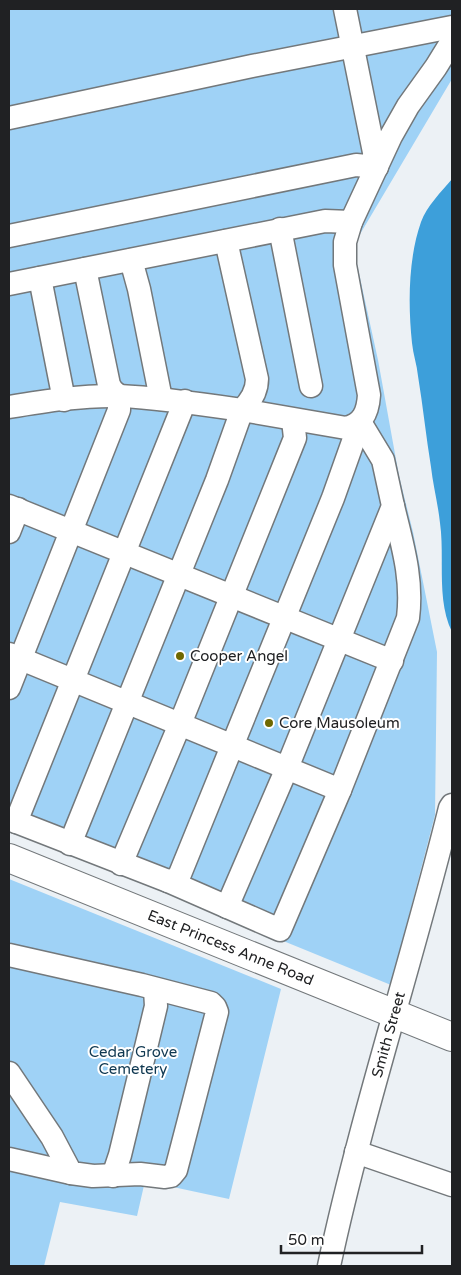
<svg xmlns="http://www.w3.org/2000/svg" width="461" height="1275" viewBox="0 0 461 1275" font-family="'Varela Round',sans-serif">
	<rect width="100%" height="100%" fill="#ecf1f5"/>
	<g fill="#9fd2f6">
		<polygon points="9,9 452,9 452,79 353,246 378,360 399,476 413,532 437,652 435,815 391,985 9,829"/>
		<polygon points="9,879 281,989 229,1199 145,1181 137,1216 60,1202 44,1266 9,1266"/>
	</g>
	<path fill="#3d9fda" d="M452,179V632C436,599 445,558 440,523C438,504 433,485 431,467C426,437 423,406 418,376C417,365 413,354 412,343C408,305 408,259 421,222C427,206 441,192 452,179Z"/>
	<g fill="none" stroke-linecap="round" stroke-linejoin="round">
		<defs>
			<g id="minor">
				<polyline points="9,118 252,66 452,27"/>
				<polyline points="280,229 311,386"/>
				<polyline points="9,236 356,165 377,167 345,9"/>
				<polyline points="131,260 139,289 161,399"/>
				<polyline points="40,278 64,400"/>
				<polyline points="9,284 325,221 351,222"/>
				<path d="M9,407C45,401 83,395 120,396C161,398 201,404 242,410C251,401 257,392 257,379L226,241"/>
				<polyline points="9,506 392,661"/>
				<polyline points="9,532 18,509"/>
				<polyline points="9,654 340,790"/>
				<polyline points="9,688 119,410 119,396 112,390 109,385 85,269"/>
				<path d="M9,819L168,881L280,930L340,790L408,618C413,578 402,544 393,506"/>
				<polyline points="16,822 185,401"/>
				<path d="M70,844L217,480L242,410L346,428C363,424 368,412 369,395L345,265V242L351,222L391,136L408,106L436,67L452,41"/>
				<polyline points="121,864 180,724 295,438 293,420"/>
				<polyline points="168,881 175,880 180,874 333,498 360,422"/>
				<polyline points="227,907 287,768 393,506 383,460 360,422"/>
				<polyline points="9,955 142,985 211,1003 215,1007 217,1012 176,1170 171,1176 165,1177 140,1174 93,1176 71,1173 52,1137 9,1073"/>
				<polyline points="356,1152 452,1185"/>
				<polyline points="9,1159 71,1173"/>
				<polyline points="113,1176 120,1155 156,1006 155,989"/>
				<path id="s1" d="M329,1266C362,1112 412,962 450,808L452,805"/>
			</g>
			<g id="major">
				<path id="s2" d="M9,858L452,1037"/>
			</g>
		</defs>
		<use href="#minor" stroke="#73787b" stroke-width="25"/>
		<use href="#major" stroke="#73787b" stroke-width="30"/>
		<use href="#minor" stroke="#fff" stroke-width="22"/>
		<use href="#major" stroke="#fff" stroke-width="28"/>
	</g>
	<g fill="#6f6800" stroke="#fff" stroke-width="2">
		<circle cx="180" cy="656" r="5"/>
		<circle cx="269" cy="723" r="5"/>
	</g>
	<g text-anchor="middle" dominant-baseline="central" stroke-width="4" stroke-linejoin="round" paint-order="stroke">
		<g font-size="15" fill="#202123" stroke="#fff" text-anchor="start">
			<text x="190" y="656">Cooper Angel</text>
			<text x="279" y="723">Core Mausoleum</text>
		</g>
		<g font-size="15" fill="#202123" stroke="#fff">
			<text stroke="none"><textPath href="#s2" startOffset="239">East Princess Anne Road</textPath></text>
			<text stroke="none"><textPath href="#s1" startOffset="239">Smith Street</textPath></text>
		</g>
		<g font-size="15" fill="#0f3851" stroke="#fff">
			<text x="133" y="1052">Cedar Grove<tspan x="133" dy="17">Cemetery</tspan></text>
		</g>
	</g>
	<rect width="461" height="1275" fill="none" stroke="#202123" stroke-width="20"/>
	<path d="M281 1245v8h141v-8" fill="none" stroke="#202123" stroke-width="2.5"/>
	<text x="288" y="1245" font-size="15" fill="#202123" stroke="#ffffff" stroke-width="4" paint-order="stroke">50 m</text>
</svg>
